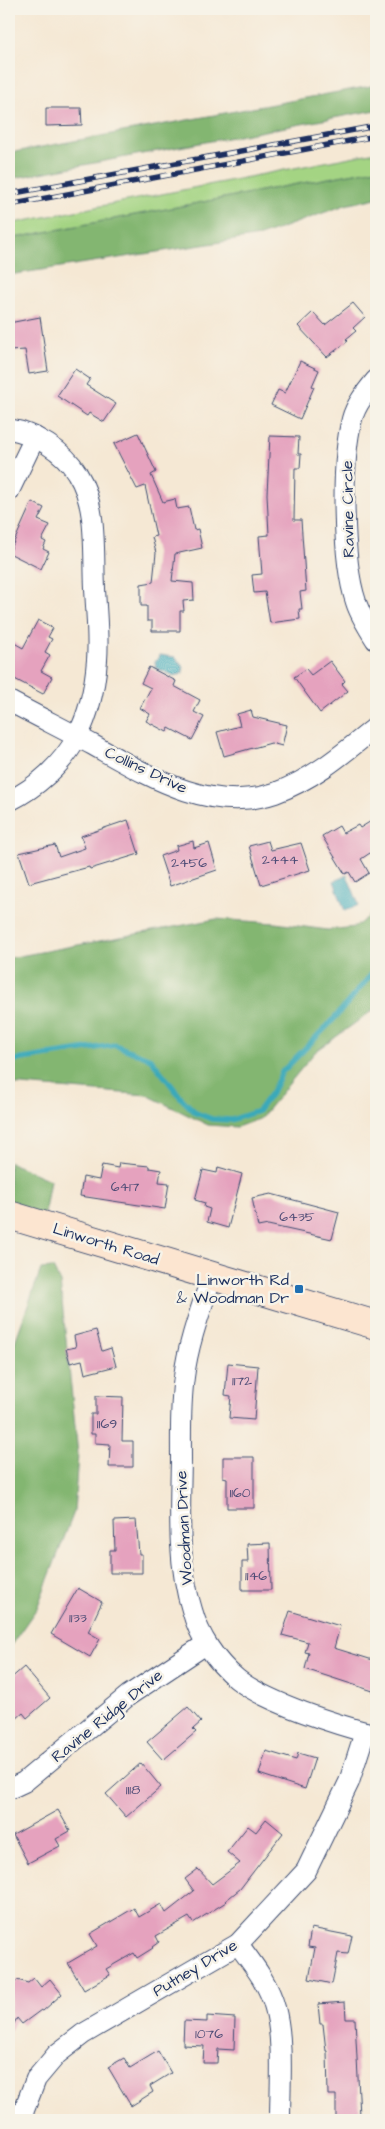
<svg xmlns="http://www.w3.org/2000/svg" width="385" height="2129" viewBox="0 0 385 2129" font-family="'Architects Daughter',sans-serif">
	<rect width="100%" height="100%" fill="#f7f3e8"/>
	<filter id="ink" filterUnits="userSpaceOnUse"><feTurbulence type="fractalNoise" baseFrequency=".02" numOctaves="2"/><feDisplacementMap in="SourceGraphic" scale="10" xChannelSelector="R" yChannelSelector="G"/><feConvolveMatrix kernelMatrix="1 2 1 2 8 2 1 2 1" color-interpolation-filters="sRGB"/></filter>
	<filter id="wash" filterUnits="userSpaceOnUse"><feTurbulence type="fractalNoise" baseFrequency=".0096" numOctaves="4" result="noise"/><feDisplacementMap in="SourceGraphic" scale="20" xChannelSelector="R" yChannelSelector="G"/><feGaussianBlur stdDeviation="1.12" result="paint"/><feColorMatrix in="noise" values="0 0 0 0 0 0 0 0 0 0 0 0 0 0 0 0 0 1.4 0 .05"/><feComposite in="paint" operator="in"/></filter>
	<g filter="url(#wash)">
		<rect width="100%" height="100%" fill="#f5e8d4"/>
		<polygon fill="#a4d483" stroke="#608270" points="376,152 376,169 9,239 9,224"/>
		<g fill="#83b671" stroke="#4f7268">
			<polygon points="376,85 376,110 9,179 9,153"/>
			<polygon points="376,169 376,198 345,205 260,236 9,275 9,239"/>
			<polygon points="376,911 376,1008 315,1052 261,1118 237,1127 208,1125 147,1095 9,1084 9,958 216,919 275,923 328,930 355,927"/>
			<polygon points="9,1162 50,1180 44,1216 9,1206"/>
			<polygon points="53,1268 60,1282 78,1454 74,1512 37,1608 9,1648 9,1395 12,1350 41,1269"/>
		</g>
		<g fill="#3ba9b9" stroke="#2b6c8c">
			<polygon points="160,655 175,657 183,667 183,673 175,676 156,668 155,662"/>
			<polygon points="347,875 359,905 345,911 334,881"/>
		</g>
		<g fill="none" stroke-linecap="round" stroke-linejoin="round">
			<polyline stroke="#3ba9b9" stroke-width="5.5" points="9,1061 115,1045 151,1059 182,1099 196,1113 212,1119 231,1120 258,1111 272,1092 282,1072 333,1020 376,969"/>
		</g>
		<g id="blocks">
			<g fill="#e5a2be">
				<polygon points="46,108 81,108 82,125 46,126"/>
				<polygon points="353,303 365,317 353,328 356,331 346,339 348,341 327,357 298,326 313,312 325,325"/>
				<polygon points="40,317 48,371 29,374 25,350 9,351 9,323"/>
				<polygon points="300,361 319,370 312,386 314,387 300,419 271,405 278,390 285,393"/>
				<polygon points="75,369 90,379 86,385 116,404 104,422 89,413 87,416 57,396"/>
				<polygon points="138,433 156,472 151,475 163,502 175,499 177,509 189,507 194,530 198,529 202,548 175,554 172,581 193,583 194,600 183,601 184,611 180,611 180,631 152,631 152,621 147,621 147,606 141,606 141,584 153,582 156,553 152,537 156,536 145,486 137,489 114,444"/>
				<polygon points="270,436 299,437 298,454 301,454 300,468 295,468 294,520 301,520 306,591 300,592 302,609 299,609 300,619 270,623 265,592 254,593 252,575 262,574 259,536 269,535 267,494"/>
				<polygon points="32,502 44,508 38,520 50,525 42,540 46,542 43,549 49,552 41,569 9,553"/>
				<polygon points="38,620 53,628 48,637 52,639 45,652 50,655 41,671 52,677 43,694 9,676 9,640 23,648"/>
				<polygon points="330,661 345,681 342,684 348,691 320,713 294,677 306,669 311,675"/>
				<polygon points="149,667 176,681 174,686 200,700 194,712 204,717 192,740 169,728 167,732 146,721 150,714 140,708 151,688 141,683"/>
				<polygon points="251,710 253,717 287,725 282,746 271,743 224,756 217,732 240,726 237,714"/>
				<polygon points="376,818 376,849 361,859 369,873 355,882 349,872 345,874 322,836 339,826 343,833 358,825 360,828"/>
				<polygon points="128,820 139,854 90,869 89,867 29,883 19,853 55,845 59,857 85,848 81,836"/>
				<polygon points="193,841 194,848 209,843 217,870 170,886 160,856 177,850 176,846"/>
				<polygon points="268,841 271,850 301,843 310,870 261,885 249,846"/>
				<polygon points="119,1163 149,1166 149,1168 161,1170 159,1182 169,1183 165,1209 80,1196 83,1177 99,1180 102,1165 118,1168"/>
				<polygon points="218,1167 242,1174 228,1228 207,1222 210,1209 204,1207 205,1203 195,1200 203,1170 217,1173"/>
				<polygon points="271,1194 339,1212 332,1239 268,1225 258,1227 252,1198"/>
				<polygon points="96,1330 102,1351 111,1348 116,1366 85,1374 82,1360 70,1363 66,1349 76,1347 74,1336"/>
				<polygon points="228,1363 258,1366 254,1420 229,1418 231,1396 225,1395"/>
				<polygon points="96,1396 123,1397 122,1441 133,1441 133,1467 109,1467 110,1444 95,1443 95,1434 91,1434 91,1414 96,1414"/>
				<polygon points="223,1457 254,1457 254,1508 227,1508 227,1478 223,1477"/>
				<polygon points="136,1520 139,1554 142,1554 142,1573 110,1573 110,1550 115,1550 114,1521"/>
				<polygon points="270,1543 271,1590 242,1590 242,1562 248,1562 247,1544"/>
				<polygon points="78,1588 102,1602 88,1632 100,1639 90,1657 51,1634"/>
				<polygon points="290,1611 340,1626 334,1648 376,1661 376,1692 305,1669 309,1653 305,1652 308,1642 282,1635"/>
				<polygon points="24,1667 50,1698 27,1718 23,1713 16,1719 9,1710 9,1680"/>
				<polygon points="188,1707 201,1722 193,1729 196,1732 163,1760 147,1742"/>
				<polygon points="266,1751 296,1760 298,1753 315,1758 305,1789 259,1774"/>
				<polygon points="141,1763 161,1787 126,1817 106,1794"/>
				<polygon points="58,1810 70,1831 56,1839 60,1846 28,1863 13,1835"/>
				<polygon points="266,1819 283,1833 240,1889 225,1901 226,1902 193,1923 189,1917 156,1936 159,1942 152,1947 153,1948 137,1958 134,1953 106,1969 110,1975 84,1990 68,1963 97,1946 90,1934 134,1908 139,1917 161,1904 166,1913 194,1891 185,1879 198,1869 212,1884 240,1863 227,1852 248,1826 256,1832"/>
				<polygon points="311,1928 352,1936 348,1954 338,1953 332,1984 309,1979 315,1948 308,1947"/>
				<polygon points="34,1978 41,1987 50,1979 62,1994 43,2011 41,2010 22,2024 17,2018 9,2033 11,1987 17,1980 28,1983"/>
				<polygon points="345,2002 346,2019 355,2019 360,2116 336,2117 336,2095 328,2095 327,2051 326,2051 323,2024 320,2024 318,2004"/>
				<polygon points="207,2016 235,2018 234,2050 218,2049 217,2063 203,2063 204,2046 183,2045 184,2021 207,2022"/>
				<polygon points="158,2051 171,2073 150,2086 153,2092 131,2106 108,2067 124,2058 130,2068"/>
			</g>
		</g>
	</g>
	<g filter="url(#ink)">
		<use href="#blocks" fill-opacity="0" stroke="#3c4b70" stroke-width="1"/>
		<g fill="none" stroke-linecap="round" stroke-linejoin="round">
			<defs>
				<g id="street">
					<path d="M376,380C367,391 356,404 352,419C341,461 342,561 356,602C360,615 369,629 376,640"/>
					<path d="M9,429C34,433 64,451 77,473C98,506 93,551 95,588C96,612 99,637 97,660C95,686 89,714 77,737C63,764 36,788 9,801"/>
					<polyline points="9,491 35,437"/>
					<path d="M9,701C37,716 65,730 93,745C147,775 210,815 275,793C314,779 345,752 376,727"/>
					<path d="M212,1276C201,1309 188,1343 184,1377C180,1405 181,1433 181,1460C180,1509 177,1563 192,1610C199,1636 216,1662 237,1679C267,1703 338,1725 376,1735"/>
					<polyline points="9,1789 24,1782 129,1695 206,1644"/>
					<path d="M238,1944C252,1963 269,1984 275,2008C284,2041 280,2086 280,2120"/>
					<polyline points="22,2120 24,2110 36,2079 57,2054 83,2034 238,1944 306,1871 349,1782 365,1732"/>
				</g>
				<polyline id="secondary" points="9,1215 376,1325"/>
			</defs>
			<use href="#street" stroke="#3c4b70" stroke-width="22"/>
			<use href="#secondary" stroke="#3c4b70" stroke-width="30"/>
			<use href="#street" stroke="#fff" stroke-width="20"/>
			<use href="#secondary" stroke="#fce5d0" stroke-width="28"/>
			<defs>
				<g id="rail">
					<polyline points="9,194 376,126"/>
					<polyline points="9,205 376,136"/>
				</g>
			</defs>
			<use href="#rail" stroke="#1b2f5e" stroke-width="5.5"/>
			<use href="#rail" stroke="#f7f3e8" stroke-width="4" stroke-dasharray="11" stroke-linecap="butt"/>
		</g>
	</g>
	<rect fill="#1f6fb2" stroke="#f7f3e8" stroke-width="2" x="294" y="1284" width="10" height="10" rx="2.5"/>
	<g text-anchor="middle" dominant-baseline="central" stroke-width="5" stroke-linejoin="round" paint-order="stroke">
		<g font-size="14" fill="#4e4c76">
			<text x="280" y="860">2444</text>
			<text x="189" y="863">2456</text>
			<text x="125" y="1187">6417</text>
			<text x="297" y="1217">6435</text>
			<text x="242" y="1381">1172</text>
			<text x="107" y="1424">1169</text>
			<text x="240" y="1493">1160</text>
			<text x="256" y="1576">1146</text>
			<text x="78" y="1618">1133</text>
			<text x="133" y="1790">1118</text>
			<text x="209" y="2034">1076</text>
		</g>
		<g font-size="16" fill="#1b2f5e" stroke="#f7f3e8">
			<text transform="translate(348 509) rotate(-91)">Ravine Circle</text>
			<text transform="translate(146 770) rotate(25)">Collins Drive</text>
			<text transform="translate(106 1244) rotate(17)">Linworth Road</text>
			<text transform="translate(184 1528) rotate(-93)">Woodman Drive</text>
			<text transform="translate(107 1716) rotate(-39)">Ravine Ridge Drive</text>
			<text transform="translate(195 1968) rotate(-31)">Putney Drive</text>
		</g>
		<g font-size="16" fill="#1b2f5e" stroke="#f7f3e8" text-anchor="end">
			<text x="289" y="1280">Linworth Rd<tspan x="289" dy="18">&amp; Woodman Dr</tspan></text>
		</g>
	</g>
	<rect width="385" height="2129" fill="none" stroke="#f7f3e8" stroke-width="30"/>
</svg>
